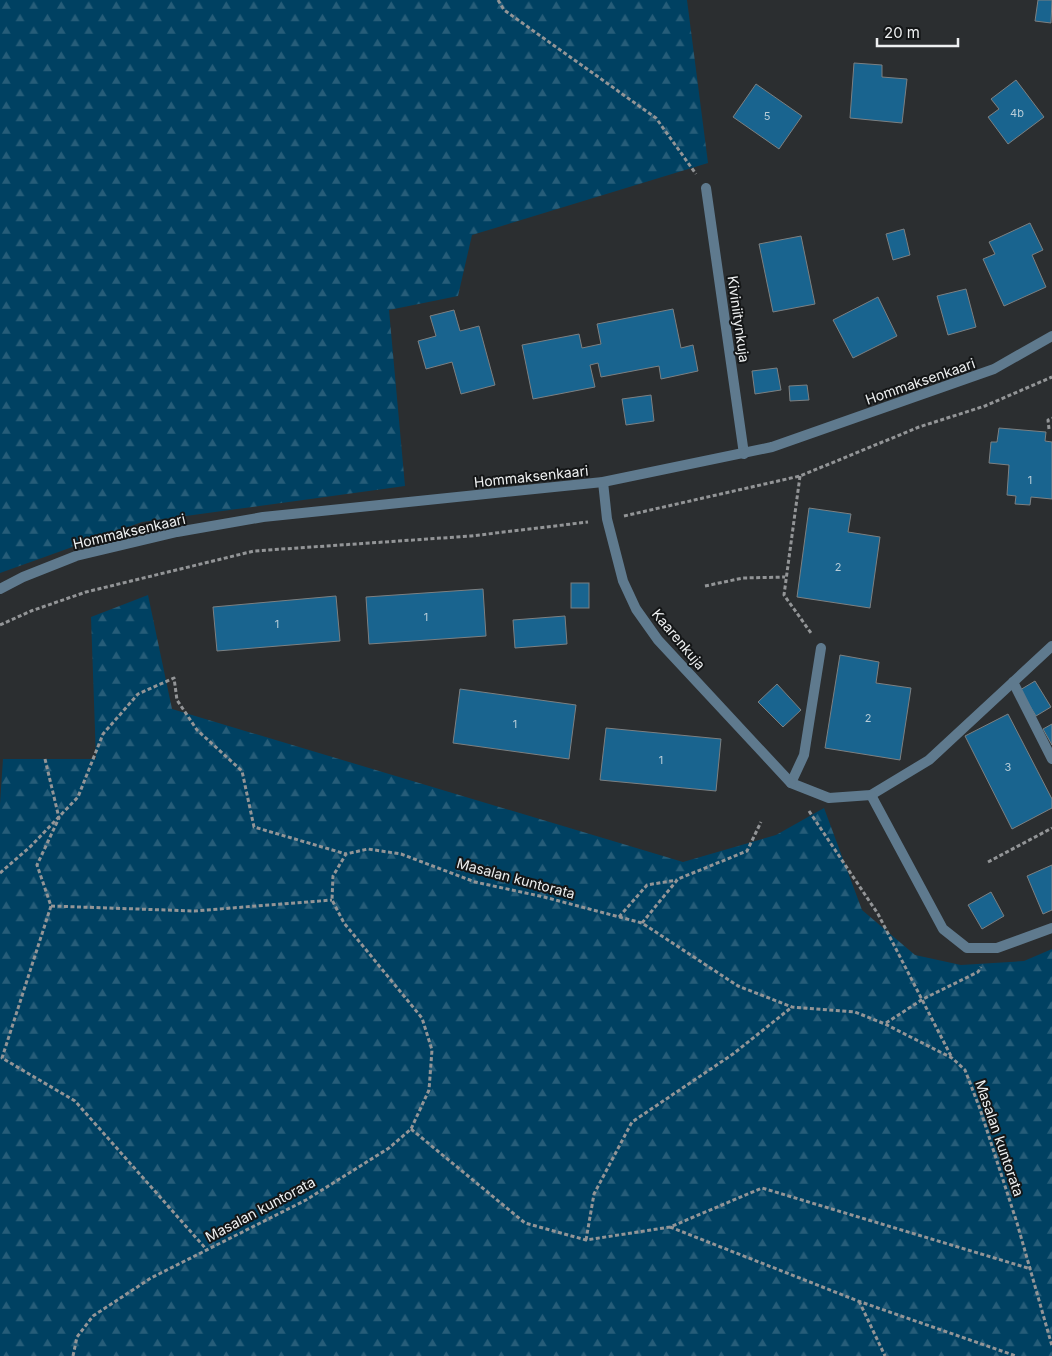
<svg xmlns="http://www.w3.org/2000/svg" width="1052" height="1356" viewBox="0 0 1052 1356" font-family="Inter,sans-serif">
	<defs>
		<pattern id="forest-firs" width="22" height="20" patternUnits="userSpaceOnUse" patternTransform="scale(1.25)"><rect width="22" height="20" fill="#004162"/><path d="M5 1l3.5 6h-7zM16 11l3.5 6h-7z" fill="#265d79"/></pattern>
	</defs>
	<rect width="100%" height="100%" fill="#2b2e30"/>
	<g fill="url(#forest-firs)">
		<polygon points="0,0 687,0 708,163 472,235 458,296 389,310 405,486 142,522 0,573"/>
		<polygon points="148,595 172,709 683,862 776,835 824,808 862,910 915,955 961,965 1024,961 1052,949 1052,1356 0,1356 0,804 3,759 96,759 91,617"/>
	</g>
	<g fill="#19648f" stroke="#7c8082">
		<polygon points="1038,0 1052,0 1051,23 1035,21"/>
		<polygon points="854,63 882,65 882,77 907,79 902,123 850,118"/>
		<polygon points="1016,80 1044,117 1008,144 988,117 999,109 991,99"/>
		<polygon points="756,84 802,116 779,149 733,117"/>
		<polygon points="1030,223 1043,250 1032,255 1046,287 1004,306 983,259 995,254 989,242"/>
		<polygon points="904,229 910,255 893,260 886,234"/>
		<polygon points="801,236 815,304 773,312 759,244"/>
		<polygon points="966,289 976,327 948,335 937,296"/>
		<polygon points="878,297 897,336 853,358 833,320"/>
		<polygon points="673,309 681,348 693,345 698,371 661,379 659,366 601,377 598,363 590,365 595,387 533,399 522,345 579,334 582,348 601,344 597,324"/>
		<polygon points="454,310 460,331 479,326 495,385 461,394 452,362 426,369 418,341 436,336 430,316"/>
		<polygon points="777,368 781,390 755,394 752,371"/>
		<polygon points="807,385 809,400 790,401 789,386"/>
		<polygon points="651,395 654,421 626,425 622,399"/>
		<polygon points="999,428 1046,432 1045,441 1052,442 1052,499 1031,497 1030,505 1015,504 1016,496 1007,495 1009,465 989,463 991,442 997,442"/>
		<polygon points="809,508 851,514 848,532 880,537 870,608 797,597"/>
		<rect x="571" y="583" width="18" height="25"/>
		<polygon points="483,589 486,636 369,644 366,597"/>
		<polygon points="336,596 340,641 217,651 213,607"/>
		<polygon points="565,616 567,644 515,648 513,620"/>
		<polygon points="840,655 879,662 876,683 911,688 900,760 825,748"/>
		<polygon points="1035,681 1051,707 1036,716 1020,690"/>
		<polygon points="777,684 801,710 783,727 758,702"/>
		<polygon points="460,689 576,705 569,759 453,743"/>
		<polygon points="1008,714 1052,799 1052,808 1012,829 965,736"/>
		<polygon points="1052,724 1052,745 1043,729"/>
		<polygon points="606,728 721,739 716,791 600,780"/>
		<polygon points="1052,865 1052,910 1043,914 1027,876"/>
		<polygon points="991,892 1004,916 982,929 968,905"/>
	</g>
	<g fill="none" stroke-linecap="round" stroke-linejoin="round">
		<g stroke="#939597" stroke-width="3" stroke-dasharray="4 2.5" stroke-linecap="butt">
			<polyline points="498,0 504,10 656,118 696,174"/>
			<polyline points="1049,429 1048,420 1052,418"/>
			<polyline points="800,476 784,595 811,633"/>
			<polyline points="624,516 800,476 919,427 985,406 1052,377"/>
			<polyline points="705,586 743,578 785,577"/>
			<polyline points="0,625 31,611 86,592 254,551 471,536 588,522"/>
			<polyline points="45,759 59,818 37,865 51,906 2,1058 75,1101 207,1250"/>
			<polyline points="809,811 878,914 951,1056"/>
			<polyline points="988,862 1052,828"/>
			<polyline points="0,873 31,846 78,797 103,734 138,694 174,678 177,700 197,730 242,771 254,827 346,854"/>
			<polyline points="51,906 194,911 332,900"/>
			<polyline points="619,917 647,885 677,880"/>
			<polyline points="642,923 678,879 747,851 761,822"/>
			<polyline points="886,1023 923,999 978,972 981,967"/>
			<polyline points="411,1129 525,1223 586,1240 670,1227 762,1188 1031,1269"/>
			<polyline points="670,1227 858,1301 1016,1356"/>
			<polyline points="586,1240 594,1194 632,1122 733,1054 792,1007"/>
			<polyline points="859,1301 885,1356"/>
			<polyline points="73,1356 77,1337 93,1316 151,1278 306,1200 389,1148 411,1129 429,1090 432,1050 422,1018 344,923 332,900 333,876 346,854 368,849 401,854 475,882 544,897 642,923 738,986 792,1007 855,1012 885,1024 952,1058 965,1070 980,1109 1017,1223 1052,1346"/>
		</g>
		<g stroke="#5f7a8e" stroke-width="10">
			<polyline points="821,648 804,755 791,783 829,798 871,795 929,760 1052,646"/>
			<polyline points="1013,682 1052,759"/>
			<polyline points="871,795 943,929 967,948 997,948 1052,928"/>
		</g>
		<g stroke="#5f7a8e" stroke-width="10">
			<polyline points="706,188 744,454"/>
			<polyline points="603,482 607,519 623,581 636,609 658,640 791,783"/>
			<polyline points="0,589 23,577 76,556 177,532 263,517 603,482 772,447 994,369 1052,336"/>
		</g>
	</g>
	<g text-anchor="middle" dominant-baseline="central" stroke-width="4" stroke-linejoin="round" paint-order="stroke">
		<g font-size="11" fill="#b9cdd8">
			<text x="1017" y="113">4b</text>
			<text x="767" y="116">5</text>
			<text x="1030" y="480">1</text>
			<text x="838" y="567">2</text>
			<text x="426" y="617">1</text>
			<text x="277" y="624">1</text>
			<text x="868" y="718">2</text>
			<text x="515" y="724">1</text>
			<text x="661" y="760">1</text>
			<text x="1008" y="767">3</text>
		</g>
		<g font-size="14" fill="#eef0f1" stroke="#141617">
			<text transform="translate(739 319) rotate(82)">Kiviniitynkuja</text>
			<text transform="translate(920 381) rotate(-19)">Hommaksenkaari</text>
			<text transform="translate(531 476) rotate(-6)">Hommaksenkaari</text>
			<text transform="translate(129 531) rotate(-13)">Hommaksenkaari</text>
			<text transform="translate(679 639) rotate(50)">Kaarenkuja</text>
			<text transform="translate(516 878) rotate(15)">Masalan kuntorata</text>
			<text transform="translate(1000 1138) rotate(71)">Masalan kuntorata</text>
			<text transform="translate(260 1209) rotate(-28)">Masalan kuntorata</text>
		</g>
	</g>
	<path d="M877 38v8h81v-8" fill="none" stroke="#eef0f1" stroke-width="2.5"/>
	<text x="884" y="38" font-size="15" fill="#eef0f1" stroke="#141617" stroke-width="4" paint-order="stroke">20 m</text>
</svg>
